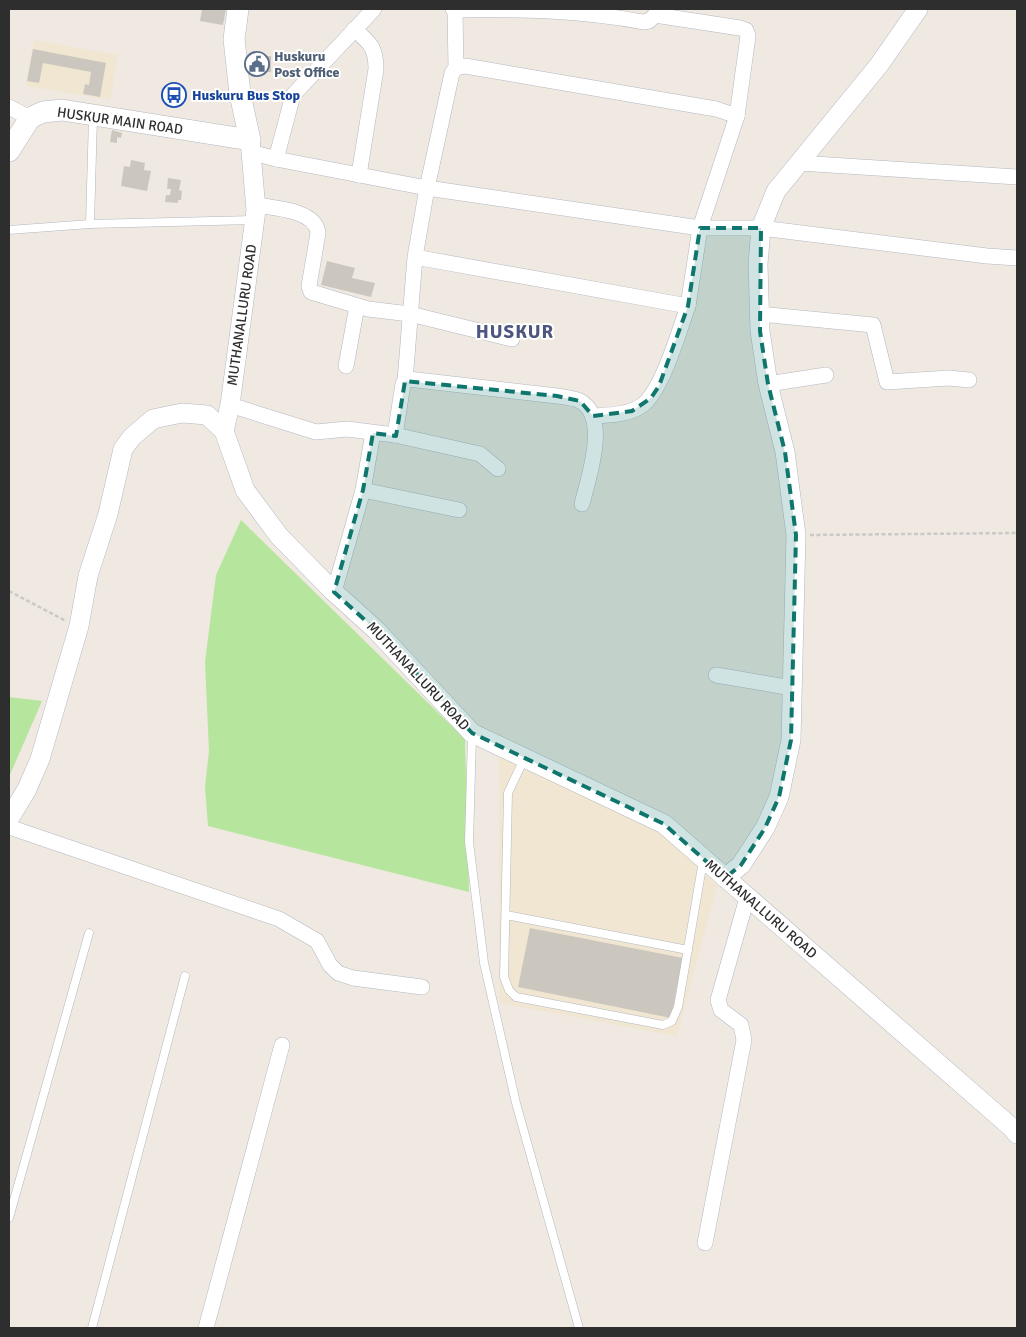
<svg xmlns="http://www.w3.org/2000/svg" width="1026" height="1337" viewBox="0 0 1026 1337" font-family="Signika,sans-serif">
	<rect width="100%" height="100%" fill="#efe9e1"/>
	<g fill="#f0e6d1">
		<polygon points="34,40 118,55 110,100 26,86"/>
		<polygon points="499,753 661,831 717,886 677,1036 499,1003"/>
	</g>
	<g fill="#b6e59e">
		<polygon points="241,520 465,739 469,892 208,826 205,787 209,751 205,662 216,575"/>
		<polygon points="9,697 42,701 9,777"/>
	</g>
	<g fill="#cbc7bf">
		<polygon points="202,9 226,9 223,25 200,21"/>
		<polygon points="33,49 106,63 100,97 83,94 85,84 89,85 91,72 43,63 39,83 27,81"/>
		<polygon points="242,56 271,56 271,72 243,73"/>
		<polygon points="112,130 122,133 121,138 117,137 117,143 110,142"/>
		<polygon points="131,160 145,163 144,170 151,171 147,191 121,186 124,166 130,167"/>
		<polygon points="168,178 181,180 179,190 182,191 181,200 178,200 178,203 165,202 166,195 170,195 171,189 167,189"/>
		<polygon points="327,261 355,268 352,278 375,283 371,297 321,285"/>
		<polygon points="530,928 683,958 671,1018 518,987"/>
	</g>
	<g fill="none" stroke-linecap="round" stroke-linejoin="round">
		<defs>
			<g id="service">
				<polyline points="93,117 90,224 254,220"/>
				<polyline points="9,230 90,224"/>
				<polyline points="472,735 469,842 484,963 516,1103 579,1328"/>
				<polyline points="524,759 508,793 504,977 509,990 516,997 663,1025 672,1021 678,1007 703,861"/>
				<polyline points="506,915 688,950"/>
				<polyline points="9,1218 89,933"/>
				<polyline points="92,1328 185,976"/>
			</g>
			<g id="minor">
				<path d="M453,9L455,10C518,9 581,10 643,22L649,21L655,15L740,28L746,30L748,36L737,116"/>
				<polyline points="455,10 456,68"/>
				<path d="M354,29C370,43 376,47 376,69L359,175"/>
				<polyline points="9,107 30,118"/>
				<polyline points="251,152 276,159 427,188 700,228 761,228 987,256 1017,258"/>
				<polyline points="276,159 293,95 374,9"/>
				<polyline points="799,163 1017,177"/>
				<path d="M256,205C274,208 316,210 318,233L309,286L311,292L368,309L410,314L512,339"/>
				<polyline points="759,314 873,325 887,382 949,378 969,380"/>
				<polyline points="346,366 357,306"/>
				<polyline points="405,381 415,257 427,188 452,73 456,68 465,66 716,109 737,116 700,228 688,306 415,257"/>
				<polyline points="768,384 826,375"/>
				<polyline points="230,405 316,432 347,429 395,435 480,454 498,469"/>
				<path d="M593,416C608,415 628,415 641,406C662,392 679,331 688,306"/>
				<path d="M395,435L403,384L405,381L408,379L557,396C564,397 574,398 580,401C610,417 588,479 582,504"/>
				<polyline points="363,490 459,510"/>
				<polyline points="334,592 363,490 373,433"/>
				<polyline points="716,675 792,688"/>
				<polyline points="9,827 279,919 317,941 330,965 338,973 353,978 422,987"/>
				<polyline points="705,1243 744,1040 741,1025 721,1010 718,1000 747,898"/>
				<polyline points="206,1328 282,1045"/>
			</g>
			<g id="tertiary">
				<polyline points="250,140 256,210 230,405 224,431 245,490 279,536 334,592 376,630 472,733 664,824 1011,1127 1017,1134"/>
				<polyline points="9,819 27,789 40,759 79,626 88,576 108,514 123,449 132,437 153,419 182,413 207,415 224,431"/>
				<polyline points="725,878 741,865 765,828 779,797 791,740 796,535 785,452 768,384 760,331 758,264 761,228 776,191 879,65 918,9"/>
			</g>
			<polyline id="secondary" points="9,151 30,118 43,112 62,110 250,140 240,94 234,39 238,9"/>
		</defs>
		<use href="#service" stroke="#b4b7c1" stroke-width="9"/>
		<use href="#minor" stroke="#b4b7c1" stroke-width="16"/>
		<use href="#tertiary" stroke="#b4b7c1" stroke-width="20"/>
		<use href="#secondary" stroke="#b4b7c1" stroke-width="22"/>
		<g stroke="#c9c9c9" stroke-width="2.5" stroke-dasharray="4 2.5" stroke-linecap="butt">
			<polyline points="810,535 1017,533"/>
			<polyline points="9,591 66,621"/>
		</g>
		<use href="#service" stroke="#fff" stroke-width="8"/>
		<use href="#minor" stroke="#fff" stroke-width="15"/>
		<use href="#tertiary" stroke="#fff" stroke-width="19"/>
		<use href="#secondary" stroke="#fff" stroke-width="21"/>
	</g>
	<path fill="#0f766e" fill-opacity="0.2" stroke="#0f766e" stroke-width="4" stroke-dasharray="10 6" stroke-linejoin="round" d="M700,228H761L760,331L768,384L785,452L796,535L791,740L779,797L765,828L741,865L725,878L664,824L472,733L376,630L334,592L363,490L373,433L396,436L405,381L557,396L580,401L593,416L632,411L651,398L659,386L688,306Z"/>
	<defs>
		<symbol id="civic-ring" viewBox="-11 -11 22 22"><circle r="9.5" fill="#fff" stroke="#5c6f8a" stroke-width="1.5"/><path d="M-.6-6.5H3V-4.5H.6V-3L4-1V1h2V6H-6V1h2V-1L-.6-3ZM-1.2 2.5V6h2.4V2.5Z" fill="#5c6f8a"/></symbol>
		<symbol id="bus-ring" viewBox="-11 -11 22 22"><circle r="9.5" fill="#fff" stroke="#1a4fb4" stroke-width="1.5"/><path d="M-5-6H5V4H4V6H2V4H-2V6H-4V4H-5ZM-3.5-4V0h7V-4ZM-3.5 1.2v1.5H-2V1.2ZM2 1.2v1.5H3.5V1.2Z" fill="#1a4fb4"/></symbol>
	</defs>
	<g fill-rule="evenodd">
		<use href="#civic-ring" x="243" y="50" width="28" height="28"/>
		<use href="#bus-ring" x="160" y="81" width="28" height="28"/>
	</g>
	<g text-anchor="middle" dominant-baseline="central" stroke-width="4" stroke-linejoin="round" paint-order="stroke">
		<g font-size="14" font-weight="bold" fill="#4e5e75" stroke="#fff" text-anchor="start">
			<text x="274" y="56">Huskuru<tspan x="274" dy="16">Post Office</tspan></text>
		</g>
		<g font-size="14" font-weight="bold" fill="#164399" stroke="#fff" text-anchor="start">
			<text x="192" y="95">Huskuru Bus Stop</text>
		</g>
		<g font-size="14" fill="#2e2e2e" stroke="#fff">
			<text transform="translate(120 121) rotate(8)">HUSKUR MAIN ROAD</text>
			<text transform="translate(242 315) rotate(-82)">MUTHANALLURU ROAD</text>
			<text transform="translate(418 676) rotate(47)">MUTHANALLURU ROAD</text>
			<text transform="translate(761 909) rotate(41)">MUTHANALLURU ROAD</text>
		</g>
		<g font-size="19" font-weight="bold" letter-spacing="1" fill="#4d5680" stroke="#fff">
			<text x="515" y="332">HUSKUR</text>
		</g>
	</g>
	<rect width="1026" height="1337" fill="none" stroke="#2e2e2e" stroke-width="20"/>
</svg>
